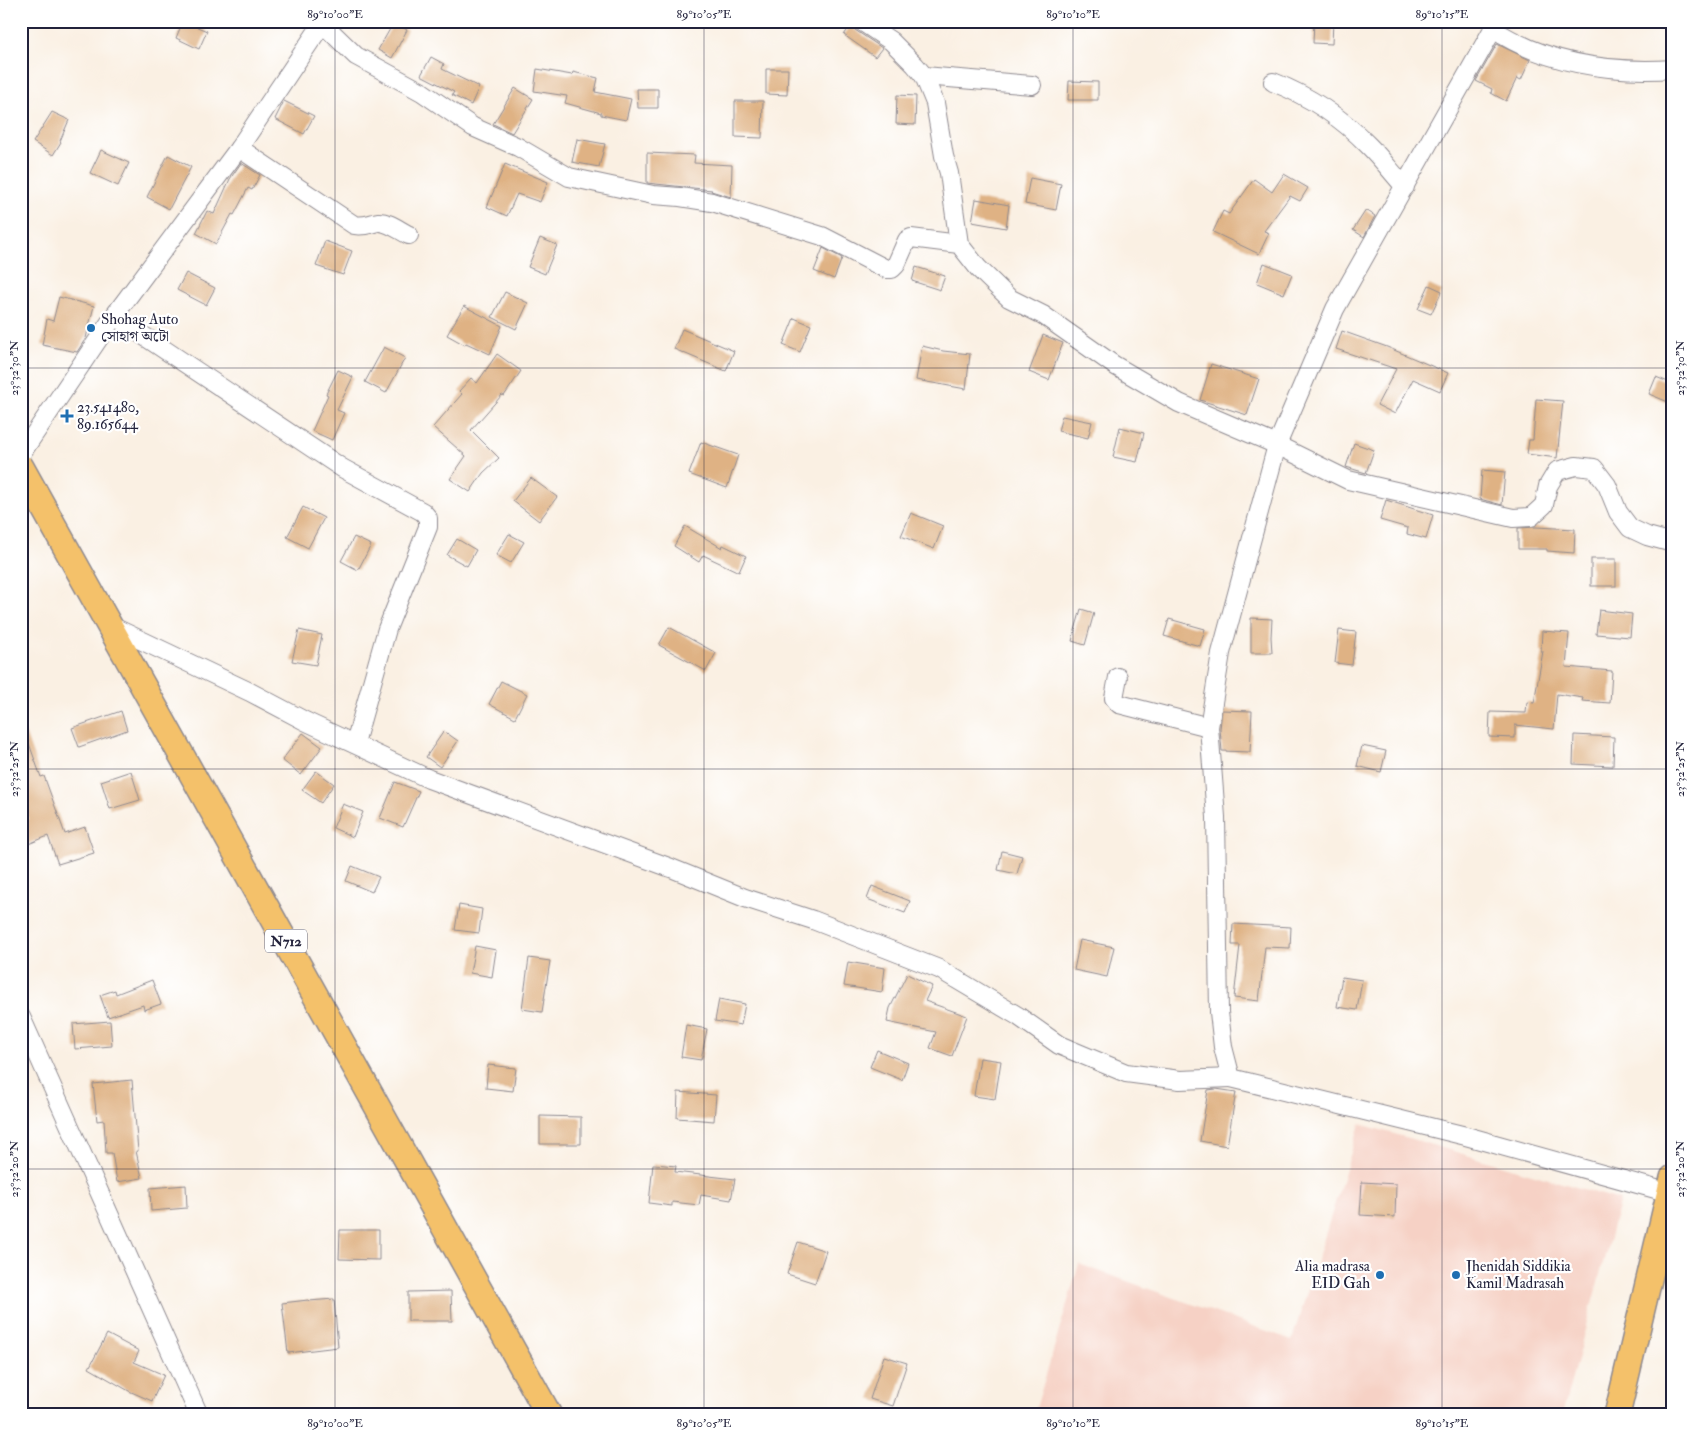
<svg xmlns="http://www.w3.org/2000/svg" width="1694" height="1436" viewBox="0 0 1694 1436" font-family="'IM FELL Double Pica','Noto Serif Bengali',serif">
	<rect width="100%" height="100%" fill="#fff"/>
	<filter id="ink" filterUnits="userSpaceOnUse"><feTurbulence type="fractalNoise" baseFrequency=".02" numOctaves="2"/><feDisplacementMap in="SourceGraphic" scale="10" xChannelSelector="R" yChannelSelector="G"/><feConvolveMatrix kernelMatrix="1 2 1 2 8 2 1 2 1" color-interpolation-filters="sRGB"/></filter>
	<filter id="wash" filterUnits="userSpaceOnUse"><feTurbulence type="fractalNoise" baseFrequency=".0096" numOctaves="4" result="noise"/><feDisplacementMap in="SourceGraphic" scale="20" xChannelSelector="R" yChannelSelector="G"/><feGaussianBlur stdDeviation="1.12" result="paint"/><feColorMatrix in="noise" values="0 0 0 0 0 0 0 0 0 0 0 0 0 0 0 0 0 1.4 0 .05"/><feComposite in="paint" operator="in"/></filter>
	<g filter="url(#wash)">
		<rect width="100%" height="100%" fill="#faf0e3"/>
		<polygon fill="#f6d1c5" points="1360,1124 1620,1200 1562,1415 1034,1415 1079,1264 1292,1340"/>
		<g id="blocks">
			<g fill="#dfb284">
				<polygon points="183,21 207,31 199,49 176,38"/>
				<polygon points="1314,21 1333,21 1332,44 1313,43"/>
				<polygon points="394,22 407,30 392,58 378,50"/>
				<polygon points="851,25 855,30 882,48 875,57 844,35"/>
				<polygon points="1497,44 1530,60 1521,80 1517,78 1506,101 1491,93 1492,89 1476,81"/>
				<polygon points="431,57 444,64 442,69 479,87 471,105 452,95 454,92 421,75"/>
				<polygon points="537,69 572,75 573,72 598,78 595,92 631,99 626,120 601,115 601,113 565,103 567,96 534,91"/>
				<polygon points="766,69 788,69 787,95 766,94"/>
				<polygon points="1069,81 1098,82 1098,100 1068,100"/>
				<polygon points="515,88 533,99 512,133 493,124"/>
				<polygon points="637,89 658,89 658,108 638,108"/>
				<polygon points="897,95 916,96 915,125 896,124"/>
				<polygon points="284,101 314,116 304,134 275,119"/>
				<polygon points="735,101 763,101 762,138 735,137"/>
				<polygon points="52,112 69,120 60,141 61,142 53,155 33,142"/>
				<polygon points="577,139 605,144 599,167 572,162"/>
				<polygon points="101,150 129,163 118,186 90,173"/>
				<polygon points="647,153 695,155 694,163 732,165 731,197 711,191 712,190 647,183"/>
				<polygon points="168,155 191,167 169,209 147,197"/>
				<polygon points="241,163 260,175 252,190 248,188 234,215 232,214 216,244 196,233 207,211 214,214 230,179"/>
				<polygon points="505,164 548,182 540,202 517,194 507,216 487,207"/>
				<polygon points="1284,174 1308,188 1300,201 1290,196 1264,231 1269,233 1259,254 1213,232 1223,211 1229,214 1254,179 1272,192"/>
				<polygon points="1030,178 1061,184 1056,210 1025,204"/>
				<polygon points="976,199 1009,205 1006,228 972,222"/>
				<polygon points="1366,210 1375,216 1364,237 1353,230"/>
				<polygon points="540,238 557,245 545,274 528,267"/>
				<polygon points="325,241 352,251 343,275 316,266"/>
				<polygon points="823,248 842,258 834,279 814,271"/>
				<polygon points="1264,263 1292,274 1284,294 1257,283"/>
				<polygon points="916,267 945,276 940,290 912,281"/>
				<polygon points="186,273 215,288 206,305 177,290"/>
				<polygon points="1429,285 1442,291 1431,314 1418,309"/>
				<polygon points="505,292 528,303 516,329 492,317"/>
				<polygon points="59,297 94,306 86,338 77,352 42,345 47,319 53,321"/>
				<polygon points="464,306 502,326 490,354 466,343 465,345 447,335"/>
				<polygon points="794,318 811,325 800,352 783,345"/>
				<polygon points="682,329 734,351 726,371 674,349"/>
				<polygon points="1342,331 1387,347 1448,373 1440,391 1413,379 1395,414 1377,405 1396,369 1336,349"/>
				<polygon points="1043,335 1063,343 1049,380 1029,372"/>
				<polygon points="922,346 943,351 970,354 966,389 916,380"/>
				<polygon points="384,347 405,358 386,393 365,382"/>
				<polygon points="497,354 521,371 504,396 502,395 471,430 499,458 483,473 470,492 450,479 466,456 433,427 462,394 459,391 471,378 477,383"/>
				<polygon points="1211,364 1259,379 1247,415 1200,400"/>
				<polygon points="338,370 353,377 337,410 344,413 332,440 312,431 328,395 326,394"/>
				<polygon points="1656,377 1673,384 1673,404 1649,394"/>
				<polygon points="1536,399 1563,401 1557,458 1527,454 1529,440 1533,440"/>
				<polygon points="1062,416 1092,422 1088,438 1058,431"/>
				<polygon points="1120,427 1144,433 1137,462 1113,457"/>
				<polygon points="701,442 738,455 727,488 689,474"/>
				<polygon points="1354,443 1374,450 1366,473 1346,467"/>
				<polygon points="1482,470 1505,472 1502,505 1480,499"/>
				<polygon points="531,478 557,497 539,521 513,501"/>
				<polygon points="1386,500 1433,515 1426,539 1407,534 1408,528 1380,520"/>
				<polygon points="303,507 324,518 308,548 287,537"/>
				<polygon points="911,513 943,526 934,549 901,536"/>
				<polygon points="685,526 722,548 723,545 746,556 739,572 703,555 699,562 674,546"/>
				<polygon points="1536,527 1575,529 1574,553 1547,551 1547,549 1518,549 1518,528"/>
				<polygon points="509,534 524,542 511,563 496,555"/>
				<polygon points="354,537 371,545 358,570 341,561"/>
				<polygon points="457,539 476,550 467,566 447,555"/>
				<rect x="1591" y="559" width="25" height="27"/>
				<polygon points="1081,609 1094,613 1085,645 1072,641"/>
				<polygon points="1599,610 1632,614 1630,637 1596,634"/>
				<polygon points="1251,618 1272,619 1271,637 1272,653 1251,653"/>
				<polygon points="1169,619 1205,629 1200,646 1164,636"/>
				<polygon points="669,627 716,653 706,671 659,645"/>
				<polygon points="299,630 322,635 316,665 292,661"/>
				<polygon points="1339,630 1356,632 1352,665 1335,663"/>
				<polygon points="1542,631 1569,633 1566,667 1612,671 1610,703 1582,701 1583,698 1557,694 1554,729 1515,725 1515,738 1489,737 1490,712 1526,713 1527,702 1534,703 1543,651 1541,651"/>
				<polygon points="501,681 527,694 515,718 489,704"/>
				<polygon points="1222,710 1252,711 1250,752 1222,751 1220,729"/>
				<polygon points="121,711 127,730 79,747 72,728"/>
				<polygon points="21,727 23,727 41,777 44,776 65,834 85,827 94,853 58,864 48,836 21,847 21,822 29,819 21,799"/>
				<polygon points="444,731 458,741 440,767 426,757"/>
				<polygon points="303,733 322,747 301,775 282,760"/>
				<polygon points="1574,735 1614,737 1613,766 1573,764"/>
				<polygon points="1362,746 1386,751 1381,772 1357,766"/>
				<polygon points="131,771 140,800 110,809 101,781"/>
				<polygon points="316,771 334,784 321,803 302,790"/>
				<polygon points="395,782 419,791 403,827 380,818"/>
				<polygon points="343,804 363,812 353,837 333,828"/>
				<polygon points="1002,851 1022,856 1017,874 998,870"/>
				<polygon points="352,866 379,877 372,892 346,881"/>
				<polygon points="872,886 910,901 905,913 867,899"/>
				<polygon points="459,905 482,909 479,933 455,930"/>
				<polygon points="1233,924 1291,927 1290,948 1265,947 1259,1001 1234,998 1240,945 1232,945"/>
				<polygon points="1080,940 1114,947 1107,977 1074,970"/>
				<polygon points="475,946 496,950 492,977 470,973"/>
				<polygon points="529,958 550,961 542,1012 522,1009"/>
				<polygon points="848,962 885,968 882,992 844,986"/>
				<polygon points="907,974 932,986 925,1001 967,1016 952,1056 930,1048 936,1032 887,1022 890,1008"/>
				<polygon points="1342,977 1362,980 1357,1010 1337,1007"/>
				<polygon points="152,980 161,1004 144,1010 143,1005 108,1017 100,995 115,990 116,994"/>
				<polygon points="719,999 745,1004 741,1025 715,1021"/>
				<polygon points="110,1021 112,1046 75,1049 73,1024"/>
				<polygon points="686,1025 707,1029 701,1060 681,1057"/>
				<polygon points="877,1050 908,1063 902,1080 870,1067"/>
				<polygon points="980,1058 1001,1061 995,1099 974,1096"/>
				<polygon points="488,1065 516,1068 513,1091 486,1088"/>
				<polygon points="132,1080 138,1151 136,1151 142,1178 117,1182 112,1153 106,1153 104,1120 97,1121 93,1084"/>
				<polygon points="1216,1089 1236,1092 1227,1146 1200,1141 1208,1090"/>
				<polygon points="678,1092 716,1095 714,1121 677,1118"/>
				<polygon points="540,1116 581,1117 581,1144 540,1144"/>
				<polygon points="653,1164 676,1166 675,1172 735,1179 731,1200 701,1195 699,1205 672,1202 672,1206 649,1203"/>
				<polygon points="1362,1182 1396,1184 1395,1217 1360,1215"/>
				<polygon points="186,1185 187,1208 151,1211 150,1188"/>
				<polygon points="340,1230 379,1230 379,1260 339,1259"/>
				<polygon points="798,1242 826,1251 815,1283 787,1274"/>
				<polygon points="451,1291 452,1321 408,1321 408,1292"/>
				<polygon points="334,1299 338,1347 288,1353 282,1303 308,1300 309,1301"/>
				<polygon points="107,1334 139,1351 134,1362 164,1375 152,1401 129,1391 89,1368"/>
				<polygon points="884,1356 907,1363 893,1406 870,1399"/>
			</g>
		</g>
	</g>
	<g filter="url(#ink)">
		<use href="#blocks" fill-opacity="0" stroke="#8e898f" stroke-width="1"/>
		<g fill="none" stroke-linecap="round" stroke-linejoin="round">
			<defs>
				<g id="minor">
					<polyline points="861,21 891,41 915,65 924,76 935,103 944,156 949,173 959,244"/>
					<polyline points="1495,21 1493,29 1335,309 1277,445 1221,653 1209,727 1216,817 1219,1012 1223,1047 1231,1078 1466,1136 1670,1193"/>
					<polyline points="322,23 356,56 422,92 473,127 518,147 569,177 653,195 680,197 712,202 822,236 886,269 892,269 896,265 907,240 911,238 959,244 978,268 1009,298 1043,315 1114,365 1179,403 1277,445 1348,480 1513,518 1531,517 1544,505 1548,486 1557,471 1576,466 1594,468 1607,485 1618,512 1630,528 1647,536 1673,543"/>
					<path d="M1493,29C1546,64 1610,73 1673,69"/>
					<polyline points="924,76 1032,85"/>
					<path d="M1273,82C1309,96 1342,118 1369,146C1382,159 1393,174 1405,187"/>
					<path d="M239,148L354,225C365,227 368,224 378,222C388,221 400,231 409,235"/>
					<polyline points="114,316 342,468 423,512 428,518 428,527 387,629 355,743"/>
					<polyline points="21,454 114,316 239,148 324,21"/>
					<polyline points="109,625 250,692 305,721 429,779 671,868 745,898 813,920 939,969 1018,1016 1059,1045 1126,1073 1180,1080 1231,1078"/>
					<polyline points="1118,677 1114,698 1119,704 1209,727"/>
					<polyline points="21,1017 199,1415"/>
				</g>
				<g id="highway">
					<polyline points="21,467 549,1415"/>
					<polyline points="1617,1415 1673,1178"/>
				</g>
			</defs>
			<use href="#minor" stroke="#8e898f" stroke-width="20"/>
			<use href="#highway" stroke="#8e898f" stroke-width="28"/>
			<use href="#minor" stroke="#fff" stroke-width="18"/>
			<use href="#highway" stroke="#f4c16b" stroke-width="25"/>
		</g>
	</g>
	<path fill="none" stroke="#22223b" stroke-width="1" stroke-opacity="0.45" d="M335,21V1415M704,21V1415M1073,21V1415M1442,21V1415M21,368H1673M21,769H1673M21,1169H1673"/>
	<g fill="#1f6fb2" stroke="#fff" stroke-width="2">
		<circle cx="91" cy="328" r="5"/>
		<path d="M64.5 408.5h5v5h5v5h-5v5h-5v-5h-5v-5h5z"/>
		<circle cx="1380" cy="1275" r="5"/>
		<circle cx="1456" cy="1275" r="5"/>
	</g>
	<g text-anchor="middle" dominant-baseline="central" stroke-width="4.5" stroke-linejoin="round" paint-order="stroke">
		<rect fill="#fff" stroke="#646476" stroke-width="1" x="265" y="929.5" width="42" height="23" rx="4"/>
		<g font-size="14" font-weight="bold" fill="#22223b">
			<text x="286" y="941">N712</text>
		</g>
		<g font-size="15" fill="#22223b" stroke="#fff" text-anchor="start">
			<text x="101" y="319">Shohag Auto<tspan x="101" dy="17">সোহাগ অটো</tspan></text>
			<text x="77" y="407">23.541480,<tspan x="77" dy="17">89.165644</tspan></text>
			<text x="1370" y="1266" text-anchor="end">Alia madrasa<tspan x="1370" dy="17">EID Gah</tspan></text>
			<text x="1466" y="1266">Jhenidah Siddikia<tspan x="1466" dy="17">Kamil Madrasah</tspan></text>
		</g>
	</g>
	<rect width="1694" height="1436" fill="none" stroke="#fff" stroke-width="55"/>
	<rect x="28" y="28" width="1638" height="1380" fill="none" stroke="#22223b" stroke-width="2"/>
	<g font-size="12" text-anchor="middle" fill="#22223b">
		<text x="335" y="18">89°10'00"E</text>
		<text x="704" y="18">89°10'05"E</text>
		<text x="1073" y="18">89°10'10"E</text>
		<text x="1442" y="18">89°10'15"E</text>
		<text transform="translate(14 368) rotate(-90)" y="4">23°32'30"N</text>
		<text transform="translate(1680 368) rotate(-90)" y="4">23°32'30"N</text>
		<text transform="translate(14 769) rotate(-90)" y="4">23°32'25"N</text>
		<text transform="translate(1680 769) rotate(-90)" y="4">23°32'25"N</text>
		<text transform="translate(14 1169) rotate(-90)" y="4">23°32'20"N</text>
		<text transform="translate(1680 1169) rotate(-90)" y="4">23°32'20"N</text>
		<text x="335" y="1427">89°10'00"E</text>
		<text x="704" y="1427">89°10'05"E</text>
		<text x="1073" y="1427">89°10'10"E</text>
		<text x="1442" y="1427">89°10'15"E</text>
	</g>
</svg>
